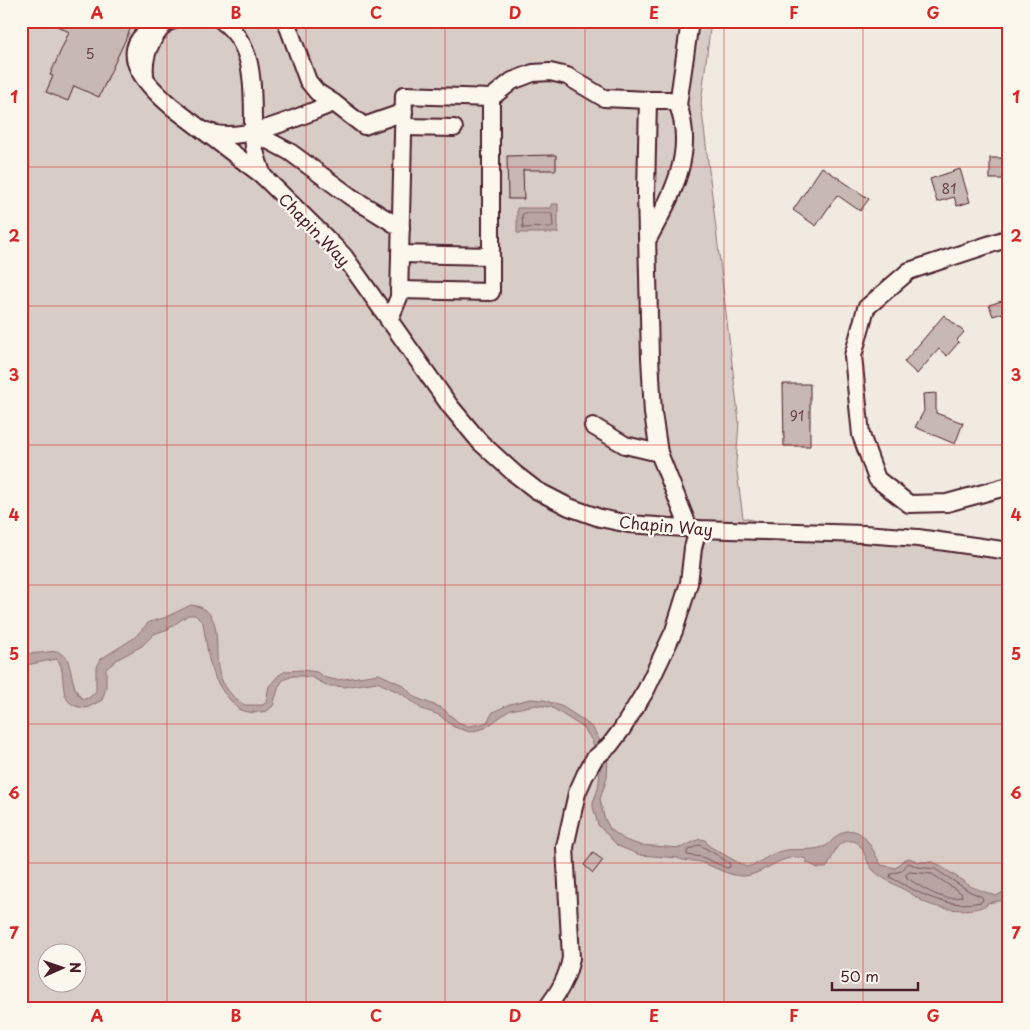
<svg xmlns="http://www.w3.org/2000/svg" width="1030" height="1030" viewBox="0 0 1030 1030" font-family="'Playpen Sans',sans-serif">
	<rect width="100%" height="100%" fill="#f0eae0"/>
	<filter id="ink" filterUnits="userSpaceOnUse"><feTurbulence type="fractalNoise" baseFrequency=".02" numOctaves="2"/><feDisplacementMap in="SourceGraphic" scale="10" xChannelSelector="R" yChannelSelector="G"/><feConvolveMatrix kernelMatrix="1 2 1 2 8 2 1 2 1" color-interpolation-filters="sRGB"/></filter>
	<g filter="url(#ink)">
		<path fill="#d8ccc6" stroke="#917678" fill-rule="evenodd" d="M21,21H711L701,103L739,422L736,464L743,518L841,539L887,542L1009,557V1009H21ZM48,952H78V982H48Z"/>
		<g fill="#b8a4a2" stroke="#8c6f72">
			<polygon points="552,204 558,204 558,233 517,233 517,208 551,208"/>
			<path d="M191,605C226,608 213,649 219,672C222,685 233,699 245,705H263L266,702L269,686L279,675L286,671L301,670L317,672L326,678L337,680L379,674L403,685L414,697L442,708L458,722L468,726L482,724L487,722L493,712L510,704L530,699L544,700L563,707L580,718L593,728L608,756L607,778L600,799L604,817L610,829L625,840L640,845L680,848L700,839L705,840L709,846L746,867C758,865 766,856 778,852C793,847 807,852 823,847C830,845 832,839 838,835C861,819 872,849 881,865L896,868L903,860L909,858L919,862H933L937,864L972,887L996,896L1009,889V898L1000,901L987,903V905C971,913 942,910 926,903C918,899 911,893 903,889C892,883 883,879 874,871C863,861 865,839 849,841C833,842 835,858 826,868H818L806,862V859C783,850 763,877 741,876C726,875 714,866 700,862C693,860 684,862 678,858L640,855L618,846L598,825L593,807V802L598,789L601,763L592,741L584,728L551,707L536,705L510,710L485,728L470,732L454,727L439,715L422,709L402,694L377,682L344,687L335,686H328L311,677L301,676H293L283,680L279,686L273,706L267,711L255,713L243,711L238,709L224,693L216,680L209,660L203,623L195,615H188L168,629L154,634L142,646L118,659L106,669V688L102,700L87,708C52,707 70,674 57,659L21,666V655L57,651L66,657L68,661L75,688L80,697L84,699L89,698L96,691V669L101,659L134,638L149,622L164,618Z"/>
		</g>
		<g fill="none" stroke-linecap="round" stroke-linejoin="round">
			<g stroke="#76545b" stroke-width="1">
				<polygon points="525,213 552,213 553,227 523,228 522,215"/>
				<path d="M699,845C702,845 728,862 730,864V867L727,868L702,857L687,855V851Z"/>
				<path d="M909,863L918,867L935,869L969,891L982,897L983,900L981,902C944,909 921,894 890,877L891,874L901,871Z"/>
				<path d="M910,872L932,874L961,893L962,896C944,904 922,887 907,878L906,875Z"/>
			</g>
		</g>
		<g fill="#c8b8b3" stroke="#4a1f2b">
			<polygon points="47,21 134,21 99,97 74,86 68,101 46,92 53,76 50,75 69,32"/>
			<polygon points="556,155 556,170 523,170 524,199 508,199 507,156"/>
			<rect x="990" y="158" width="19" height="21"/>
			<polygon points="822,167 869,199 860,211 837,195 816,226 793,210"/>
			<polygon points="960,169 970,202 957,206 954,197 937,202 930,179"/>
			<polygon points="1005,300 1009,311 993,316 989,305"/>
			<polygon points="944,315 964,332 957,340 959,342 947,356 939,349 917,374 904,362"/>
			<polygon points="783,384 810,384 810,446 784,446"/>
			<polygon points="936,393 936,413 963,423 955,444 915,427 924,411 923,394"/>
			<polygon points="593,853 603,860 593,873 584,865"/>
		</g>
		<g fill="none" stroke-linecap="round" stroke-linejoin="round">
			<defs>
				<g id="minor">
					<path d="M172,21C165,23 157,25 151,29C113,53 150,88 172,107L263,176L324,236L344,256L450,406L480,442L514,473L536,490L569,507L600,518L629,524L698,529L864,534L918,538L1009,551"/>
					<path d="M222,21C262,50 250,104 254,147C256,156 260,167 263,176"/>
					<polyline points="286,21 308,81 317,92 334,103 364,126 404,112"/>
					<path d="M145,75C143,57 151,39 164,25"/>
					<polyline points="678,105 690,21"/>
					<polyline points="404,127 454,128"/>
					<path d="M207,131C240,146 301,115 334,103"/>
					<polyline points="254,133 290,152 351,197 401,228"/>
					<polyline points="1009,238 909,271 866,308 853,356 861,435 877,479 909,504 947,503 1009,486"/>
					<path d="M648,239C671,197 696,154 678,105L669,100H648L646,194L650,357L653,413L659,453L689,528"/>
					<polyline points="400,254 491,256"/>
					<polyline points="399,290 491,292 491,98"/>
					<polyline points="389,321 399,297 404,95 491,98 512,81 533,73 550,72 567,76 604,98 648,100"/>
					<polyline points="593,426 625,445 659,453"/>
					<path d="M546,1009C559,992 567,979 571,958L565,847L577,793L585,775L594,759L610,745L622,729L646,690L674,631L689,583L693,548L698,529"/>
				</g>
			</defs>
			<use href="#minor" stroke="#4a1f2b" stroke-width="20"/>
			<use href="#minor" stroke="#fbf7ec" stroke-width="16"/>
		</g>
	</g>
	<path fill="none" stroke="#d62828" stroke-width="1" stroke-opacity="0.55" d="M167,21V1009M306,21V1009M445,21V1009M585,21V1009M724,21V1009M863,21V1009M21,167H1009M21,306H1009M21,445H1009M21,585H1009M21,724H1009M21,863H1009"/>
	<g text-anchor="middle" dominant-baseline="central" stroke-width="5" stroke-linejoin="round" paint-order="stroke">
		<g font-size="14" fill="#6a454d">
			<text x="90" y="53">5</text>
			<text x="949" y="188">81</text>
			<text x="797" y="415">91</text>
		</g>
		<g font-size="16" fill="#4a1f2b" stroke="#fbf7ec">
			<text transform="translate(315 229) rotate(46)">Chapin Way</text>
			<text transform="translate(666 525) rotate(5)">Chapin Way</text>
		</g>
	</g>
	<rect width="1030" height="1030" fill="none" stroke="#fbf7ec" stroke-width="55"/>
	<g transform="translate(62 968) rotate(88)"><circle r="24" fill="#fbf7ec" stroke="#b4a19f"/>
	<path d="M0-4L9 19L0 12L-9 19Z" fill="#4a1f2b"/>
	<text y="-8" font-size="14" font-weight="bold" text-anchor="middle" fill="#4a1f2b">N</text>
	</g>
	<path d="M832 982v8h86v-8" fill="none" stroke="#4a1f2b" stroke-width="2.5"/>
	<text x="840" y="982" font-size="15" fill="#4a1f2b" stroke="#fbf7ec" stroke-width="4" paint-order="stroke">50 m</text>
	<rect x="28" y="28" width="974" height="974" fill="none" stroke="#d62828" stroke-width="2"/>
	<g font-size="16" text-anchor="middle" font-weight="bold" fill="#d62828">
		<text x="97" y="19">A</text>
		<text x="236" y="19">B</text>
		<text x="376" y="19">C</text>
		<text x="515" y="19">D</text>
		<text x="654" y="19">E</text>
		<text x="794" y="19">F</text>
		<text x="933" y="19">G</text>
		<text x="14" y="103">1</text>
		<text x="1016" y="103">1</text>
		<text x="14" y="242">2</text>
		<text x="1016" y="242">2</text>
		<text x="14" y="381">3</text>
		<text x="1016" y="381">3</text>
		<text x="14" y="521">4</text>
		<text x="1016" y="521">4</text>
		<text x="14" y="660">5</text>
		<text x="1016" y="660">5</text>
		<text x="14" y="799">6</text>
		<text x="1016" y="799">6</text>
		<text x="14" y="939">7</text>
		<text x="1016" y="939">7</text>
		<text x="97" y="1022">A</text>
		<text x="236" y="1022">B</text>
		<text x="376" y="1022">C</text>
		<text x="515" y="1022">D</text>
		<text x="654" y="1022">E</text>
		<text x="794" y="1022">F</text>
		<text x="933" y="1022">G</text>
	</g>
</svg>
